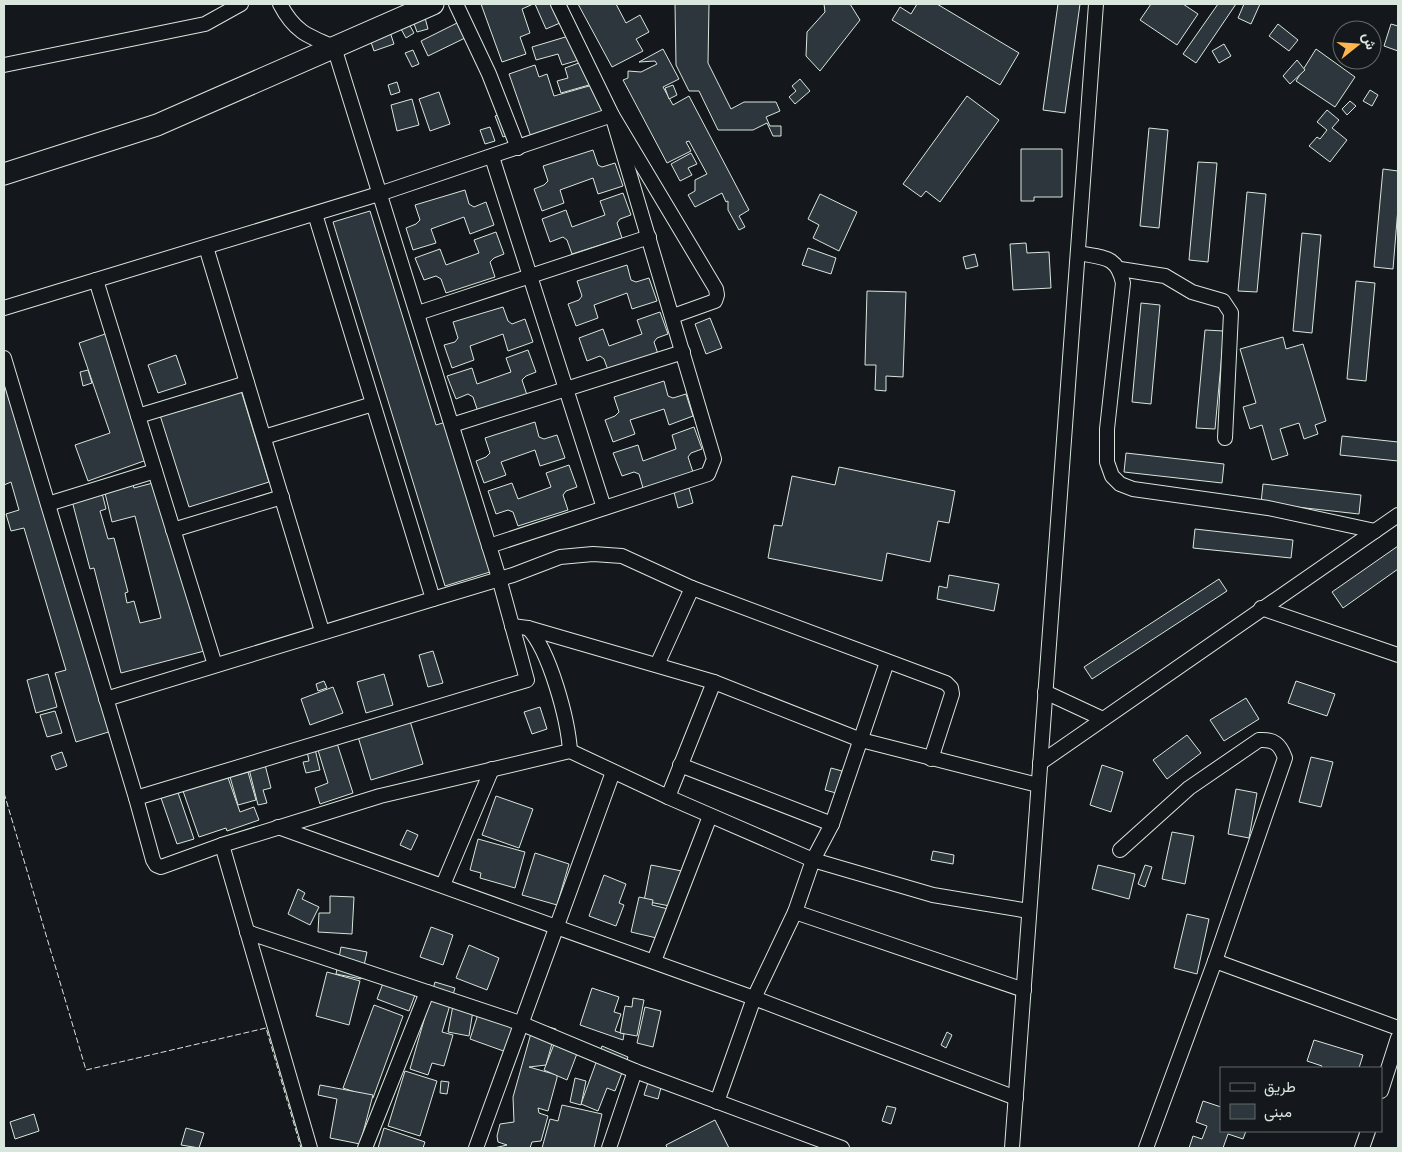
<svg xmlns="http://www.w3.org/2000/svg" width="1402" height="1152" viewBox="0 0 1402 1152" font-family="'Open Sans',Vazirmatn,sans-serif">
	<rect width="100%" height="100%" fill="#14181c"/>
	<g fill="#2c363c" stroke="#d8e6dc">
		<polygon points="481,4 533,4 522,9 530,33 520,37 526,54 502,62"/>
		<polygon points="535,4 552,4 560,23 546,29"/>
		<polygon points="578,4 616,4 626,23 640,15 649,32 636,39 643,51 612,67"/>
		<polygon points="675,4 709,4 708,63 731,109 744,102 776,102 780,111 766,117 770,126 781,126 781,136 773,136 767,123 753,130 718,130 699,91 689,91 676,65"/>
		<polygon points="824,4 850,4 860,20 820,71 806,56 807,32 825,12"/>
		<polygon points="917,4 937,4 1019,53 1000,85 892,20 900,7 911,14"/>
		<polygon points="1058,4 1080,4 1065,113 1043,110"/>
		<polygon points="1151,4 1183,4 1198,14 1177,45 1140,20"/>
		<polygon points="1218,4 1236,4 1196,63 1183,54"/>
		<polygon points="1244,4 1260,4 1251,24 1238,18"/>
		<polygon points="424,14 428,29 417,32 412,18"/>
		<polygon points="457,23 465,38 428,56 421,41"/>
		<polygon points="409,24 414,33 406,38 401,29"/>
		<polygon points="1278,24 1298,40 1289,51 1269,36"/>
		<polygon points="1391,24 1398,26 1398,51 1384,46"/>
		<polygon points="389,29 394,44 374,51 369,36"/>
		<polygon points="572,35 579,60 562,65 558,54 536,60 532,47"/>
		<polygon points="1224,44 1231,56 1219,63 1212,51"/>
		<polygon points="663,49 679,79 663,87 673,105 689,96 749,210 739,216 745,227 739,230 728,210 728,201 726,202 722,193 695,207 688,195 695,191 695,180 707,174 689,141 686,142 691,151 667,163 623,80 628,78 628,71 641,72 657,64 655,61 639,62"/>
		<polygon points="1316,49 1355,77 1335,107 1296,81"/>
		<polygon points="413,50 419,64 412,67 405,53"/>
		<polygon points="587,60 596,83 561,93 557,81 568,78 565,68"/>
		<polygon points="1297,60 1305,70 1290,84 1283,76"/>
		<polygon points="535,65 539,77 547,74 554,96 596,84 597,95 603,112 531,137 509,74"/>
		<polygon points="800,79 810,91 795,104 789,97 796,91 792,86"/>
		<polygon points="397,82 400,92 391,95 388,85"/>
		<polygon points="673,85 677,95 669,99 665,88"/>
		<polygon points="1370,90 1378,95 1372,106 1363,101"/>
		<polygon points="439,92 450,124 430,131 419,99"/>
		<polygon points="967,96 999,120 940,202 926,191 921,197 903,184"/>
		<polygon points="412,99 419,125 397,131 391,105"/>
		<polygon points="1350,101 1356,106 1347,115 1342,109"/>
		<polygon points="1327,110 1339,120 1332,128 1347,140 1330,162 1309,146 1317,137 1320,139 1327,130 1317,122"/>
		<polygon points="507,112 514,133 503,137 495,116"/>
		<polygon points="490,127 495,141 485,144 480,130"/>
		<polygon points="1149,128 1168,130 1159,228 1140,226"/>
		<polygon points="1021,149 1062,149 1062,197 1034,197 1034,201 1021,201"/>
		<polygon points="593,150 598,165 602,167 615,163 623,186 598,194 593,178 560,190 564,203 542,211 534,189 544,185 548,181 543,166"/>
		<polygon points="691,153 697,164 688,168 692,175 680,181 671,164"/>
		<polygon points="1198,162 1217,163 1208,262 1189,260"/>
		<polygon points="1383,169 1398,171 1398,208 1393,269 1374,267"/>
		<polygon points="465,190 469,204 474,207 486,202 494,225 470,234 464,217 431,229 436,243 413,250 406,228 416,224 420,220 415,205"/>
		<polygon points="1247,192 1266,194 1257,292 1238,291"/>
		<polygon points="623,193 631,215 620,219 617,223 622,238 572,254 567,240 563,237 550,242 542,219 566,210 572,227 605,215 600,201"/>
		<polygon points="820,194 857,212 839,251 813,238 819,225 808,219"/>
		<polygon points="370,211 436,425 446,422 493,571 445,586 333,222"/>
		<polygon points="496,232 504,254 494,258 490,262 495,277 446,293 441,279 436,276 424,280 415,258 440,249 446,265 479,253 474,240"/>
		<polygon points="1302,233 1321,235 1312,333 1293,331"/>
		<polygon points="1026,243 1027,253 1049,252 1051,288 1013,290 1010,244"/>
		<polygon points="808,248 836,258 831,274 802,265"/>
		<polygon points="975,254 978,266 966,269 963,257"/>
		<polygon points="627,265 631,280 636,282 649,278 657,301 632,309 627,293 594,305 598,318 576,326 568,304 579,300 582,296 577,281"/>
		<polygon points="1356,281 1375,283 1366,381 1347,379"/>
		<polygon points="867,291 906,292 903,377 886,376 886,391 875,390 876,365 865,365"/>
		<polygon points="1141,303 1160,305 1151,404 1132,402"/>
		<polygon points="503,307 508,321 512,324 525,319 533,342 508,351 503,334 470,346 474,360 452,368 444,345 455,342 458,338 453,322"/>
		<polygon points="660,312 668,334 657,338 654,342 659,357 609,373 604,359 600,356 587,361 579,338 603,329 609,346 642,334 637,320"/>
		<polygon points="710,318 722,348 706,354 695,324"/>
		<polygon points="1205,330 1224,331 1215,429 1196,428"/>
		<polygon points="111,332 155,457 88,481 75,445 110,433 79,343"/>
		<polygon points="1283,337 1286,349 1303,344 1326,421 1315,425 1318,434 1304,439 1299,423 1280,429 1288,455 1272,460 1262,425 1250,429 1243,407 1256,403 1240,349"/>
		<polygon points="528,350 536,372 526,376 522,380 527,395 478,412 473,397 468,394 456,399 447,376 472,368 477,384 511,372 506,358"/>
		<polygon points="176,355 186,384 158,393 148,365"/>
		<polygon points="4,358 115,730 76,742 55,673 66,670 24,528 11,531 6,514 19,510 11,482 4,485"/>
		<polygon points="88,370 92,383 83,386 80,372"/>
		<polygon points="664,381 668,396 673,398 686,394 693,416 669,425 664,409 630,420 635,434 613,442 605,420 615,416 619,412 614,397"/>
		<polygon points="240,387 269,482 189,507 159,412"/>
		<polygon points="535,422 539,437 544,439 557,435 565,458 540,466 535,450 501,462 506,475 484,483 476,461 486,457 490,453 485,438"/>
		<polygon points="694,427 702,449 691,453 688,457 693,472 643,488 639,474 634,472 622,476 613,453 638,445 643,461 676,449 672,435"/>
		<polygon points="1342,436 1398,442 1398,461 1340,455"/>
		<polygon points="1126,453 1224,464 1222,483 1124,472"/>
		<polygon points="569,465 577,487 566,491 563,495 568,510 518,526 513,512 508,510 496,514 488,491 512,483 518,499 551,487 546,473"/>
		<polygon points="839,467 955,491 949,523 938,521 930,562 887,553 882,581 768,558 774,525 782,526 792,476 835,485"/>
		<polygon points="164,480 208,650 121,673 94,568 90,569 71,497 101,489 106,509 100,511 108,539 114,538 128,592 125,593 127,603 134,601 140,623 161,618 135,516 112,522 104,489 132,482 134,488"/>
		<polygon points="1263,484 1361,495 1359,514 1261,503"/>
		<polygon points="689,488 693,503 678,508 674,492"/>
		<polygon points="1195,529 1293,540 1291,558 1193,548"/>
		<polygon points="1398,546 1398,569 1343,608 1332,592"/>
		<polygon points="949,575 999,584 994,611 937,599 939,586 947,588"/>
		<polygon points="1219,579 1227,591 1092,679 1084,667"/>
		<polygon points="433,651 443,683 428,687 419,655"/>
		<polygon points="48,674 57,707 36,713 27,680"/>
		<polygon points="384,674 393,705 366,713 357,682"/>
		<polygon points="324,681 327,688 318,691 316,684"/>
		<polygon points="1296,681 1335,694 1327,716 1288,703"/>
		<polygon points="333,687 343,713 310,725 301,699"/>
		<polygon points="1246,698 1259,719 1224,741 1210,720"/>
		<polygon points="540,707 547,729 532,734 524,712"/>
		<polygon points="55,711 62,733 47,737 40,715"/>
		<polygon points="410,721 423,764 371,780 356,730"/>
		<polygon points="1187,735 1201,753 1167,779 1153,760"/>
		<polygon points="336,740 353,793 320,804 315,788 328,783 317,747"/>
		<polygon points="315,749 320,770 306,773 303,762 309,761 307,751"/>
		<polygon points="62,752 67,766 56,770 51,756"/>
		<polygon points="263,757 271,788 263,790 267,803 258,805 247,761"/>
		<polygon points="1311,757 1333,762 1321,807 1299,802"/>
		<polygon points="1102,765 1123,772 1111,812 1090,805"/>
		<polygon points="831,768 842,771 836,793 825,790"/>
		<polygon points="248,772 256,800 238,805 230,777"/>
		<polygon points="227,775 240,812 254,807 259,820 227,831 226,828 199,837 183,791"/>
		<polygon points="175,784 194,839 177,844 161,798 167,796 164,788"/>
		<polygon points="1236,789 1257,793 1249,838 1228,834"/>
		<polygon points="496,796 533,809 519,848 482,835"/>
		<polygon points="407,830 418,835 411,850 400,845"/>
		<polygon points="1172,832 1194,836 1185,884 1162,879"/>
		<polygon points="478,839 525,852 515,888 480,878 481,873 470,870"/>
		<polygon points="933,851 954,855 953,864 931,860"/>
		<polygon points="535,853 569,864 557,905 522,895"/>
		<polygon points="651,865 682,871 675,907 644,901"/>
		<polygon points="1098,865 1135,874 1129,899 1092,889"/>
		<polygon points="1145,865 1152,867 1145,887 1138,884"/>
		<polygon points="604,875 626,884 619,903 624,905 616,926 589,916"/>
		<polygon points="298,889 305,893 302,899 319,907 310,925 288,914"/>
		<polygon points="330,896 354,897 352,934 318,932 319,913 330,913"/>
		<polygon points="639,897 653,900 652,905 668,909 661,939 631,932"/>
		<polygon points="1187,914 1209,919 1197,974 1174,968"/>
		<polygon points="431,927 453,935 443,965 420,957"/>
		<polygon points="469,945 499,958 487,990 456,978"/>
		<polygon points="341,947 367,952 361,979 336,974"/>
		<polygon points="327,972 360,981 349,1025 316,1016"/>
		<polygon points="385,978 418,987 409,1011 377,999"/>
		<polygon points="435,982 455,988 442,1032 453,1035 444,1066 432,1063 428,1075 410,1069"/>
		<polygon points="592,988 619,997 614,1012 621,1014 615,1031 624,1034 623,1040 580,1025"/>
		<polygon points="633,998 644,1000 637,1036 620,1033 625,1006 632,1007"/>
		<polygon points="454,1000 474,1004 469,1036 448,1032"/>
		<polygon points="374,1005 403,1016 373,1098 343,1088"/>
		<polygon points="645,1007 661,1011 653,1047 637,1043"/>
		<polygon points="479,1011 520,1020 509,1053 470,1039"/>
		<polygon points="541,1025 556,1029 546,1065 529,1067 557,1075 557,1078 548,1111 538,1108 539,1113 548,1116 541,1141 532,1142 530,1148 494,1148 507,1145 498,1142 497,1136 500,1124 514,1122 513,1097 533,1026"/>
		<polygon points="947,1032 952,1035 946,1048 941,1045"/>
		<polygon points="558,1034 581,1043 567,1080 544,1070"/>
		<polygon points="1314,1040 1363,1055 1359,1068 1321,1068 1322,1066 1307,1061"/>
		<polygon points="602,1046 628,1057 615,1091 607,1088 598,1111 581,1104"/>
		<polygon points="405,1071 437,1081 420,1136 388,1126"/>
		<polygon points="650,1076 663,1080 658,1099 644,1095"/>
		<polygon points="575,1078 586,1081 581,1105 570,1102"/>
		<polygon points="441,1081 449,1082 447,1094 440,1093"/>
		<polygon points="320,1085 373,1095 360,1144 330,1138 337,1099 318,1095"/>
		<polygon points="1203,1101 1221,1107 1221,1131 1246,1131 1243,1139 1228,1134 1223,1148 1189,1148 1193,1136 1202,1139 1207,1126 1196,1122"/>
		<polygon points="562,1105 602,1114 594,1148 542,1148 550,1119 558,1121"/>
		<polygon points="887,1106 896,1108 891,1124 882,1121"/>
		<polygon points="34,1114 39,1131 15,1139 10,1122"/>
		<polygon points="715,1120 729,1148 667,1148 666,1145"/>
		<polygon points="186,1128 204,1133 199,1148 181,1145"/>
		<polygon points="384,1128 425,1142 423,1148 378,1148"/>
	</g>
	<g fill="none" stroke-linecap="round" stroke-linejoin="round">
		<defs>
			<g id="street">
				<polyline points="456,4 489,74 518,148"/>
				<polyline points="558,4 612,115 716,289 717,295 715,301 673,316"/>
				<polyline points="4,65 205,24 241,4"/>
				<polyline points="492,157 604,508"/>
				<polyline points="206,247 322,631"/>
				<path d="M1078,253C1103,258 1117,255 1123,283L1107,429V462L1112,476L1120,484L1133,489L1268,508L1375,531"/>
				<polyline points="1120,269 1165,276 1192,292 1223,301 1231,313 1225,438"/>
				<polyline points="96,280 215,665"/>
				<polyline points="4,308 382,193 612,115 714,459 708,474 489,546"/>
				<polyline points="418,313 649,237"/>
				<polyline points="4,358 136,798 153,860 156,865 161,867 222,845 380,796 570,751 668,797 813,860 933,895 1029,911"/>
				<polyline points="138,416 247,383"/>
				<polyline points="452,425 683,352"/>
				<polyline points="264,437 373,404"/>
				<polyline points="48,504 155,471"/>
				<polyline points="173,530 282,497"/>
				<polyline points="433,599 513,575 560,557 593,554 622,556 692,588 946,683 951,688 952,694 931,759"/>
				<polyline points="1261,608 1398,655"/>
				<polyline points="512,626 528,628 714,682 861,740 1038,785"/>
				<path d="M528,628C550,651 568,720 570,751"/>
				<polyline points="657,665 692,588"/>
				<polyline points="1045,692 1103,719"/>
				<polyline points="106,699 433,599 315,214"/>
				<polyline points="1040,763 1398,515"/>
				<polyline points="680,765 832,824"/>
				<polyline points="668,797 714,682"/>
				<path d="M136,798L527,680L499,578L334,47C307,36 294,31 280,4"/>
				<polyline points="278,827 754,998 1016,1098"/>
				<polyline points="222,845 310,1148"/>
				<path d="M1120,850L1189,788L1259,740C1274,739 1280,744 1285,758L1215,961L1146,1148"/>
				<polyline points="443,885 492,769"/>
				<polyline points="795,912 1024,990"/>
				<polyline points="247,932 520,1023 635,1071 842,1148"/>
				<polyline points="654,961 710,816"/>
				<polyline points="1215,961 1398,1028"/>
				<polyline points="1381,1091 1398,1038"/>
				<polyline points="717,1102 754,998 795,912 813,860 832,824 887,662"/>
				<polyline points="365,1148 427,992"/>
				<polyline points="476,1148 613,772"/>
				<polyline points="609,1148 635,1071"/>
				<polyline points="1012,1148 1096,4"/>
				<polyline points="1362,1148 1368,1131"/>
			</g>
			<polyline id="primary" points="4,174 157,125 433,4"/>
		</defs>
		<use href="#street" stroke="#d8e6dc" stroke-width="16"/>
		<use href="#primary" stroke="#d8e6dc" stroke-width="23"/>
		<use href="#street" stroke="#14181c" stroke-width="14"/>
		<use href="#primary" stroke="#14181c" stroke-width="21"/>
		<polyline stroke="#d8e6dc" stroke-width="1" stroke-dasharray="6 2.5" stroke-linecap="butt" points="4,793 86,1070 266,1028 301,1148"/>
	</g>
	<rect width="1402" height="1152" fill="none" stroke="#d8e6dc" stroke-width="10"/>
	<rect x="1220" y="1067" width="162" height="65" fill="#14181c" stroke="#626a69"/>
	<rect x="1230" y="1083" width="25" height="8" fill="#14181c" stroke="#626a69"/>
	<text x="1264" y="1092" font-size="15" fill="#d8e6dc">طريق</text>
	<rect x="1230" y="1104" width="25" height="15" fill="#2c363c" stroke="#626a69"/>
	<text x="1264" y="1117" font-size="15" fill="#d8e6dc">مبنى</text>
	<g transform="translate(1357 45) rotate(73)"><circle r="24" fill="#14181c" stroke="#626a69"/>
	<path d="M0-4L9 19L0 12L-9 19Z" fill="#ffb74d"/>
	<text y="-8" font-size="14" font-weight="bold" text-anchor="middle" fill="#d8e6dc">ش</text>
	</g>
</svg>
